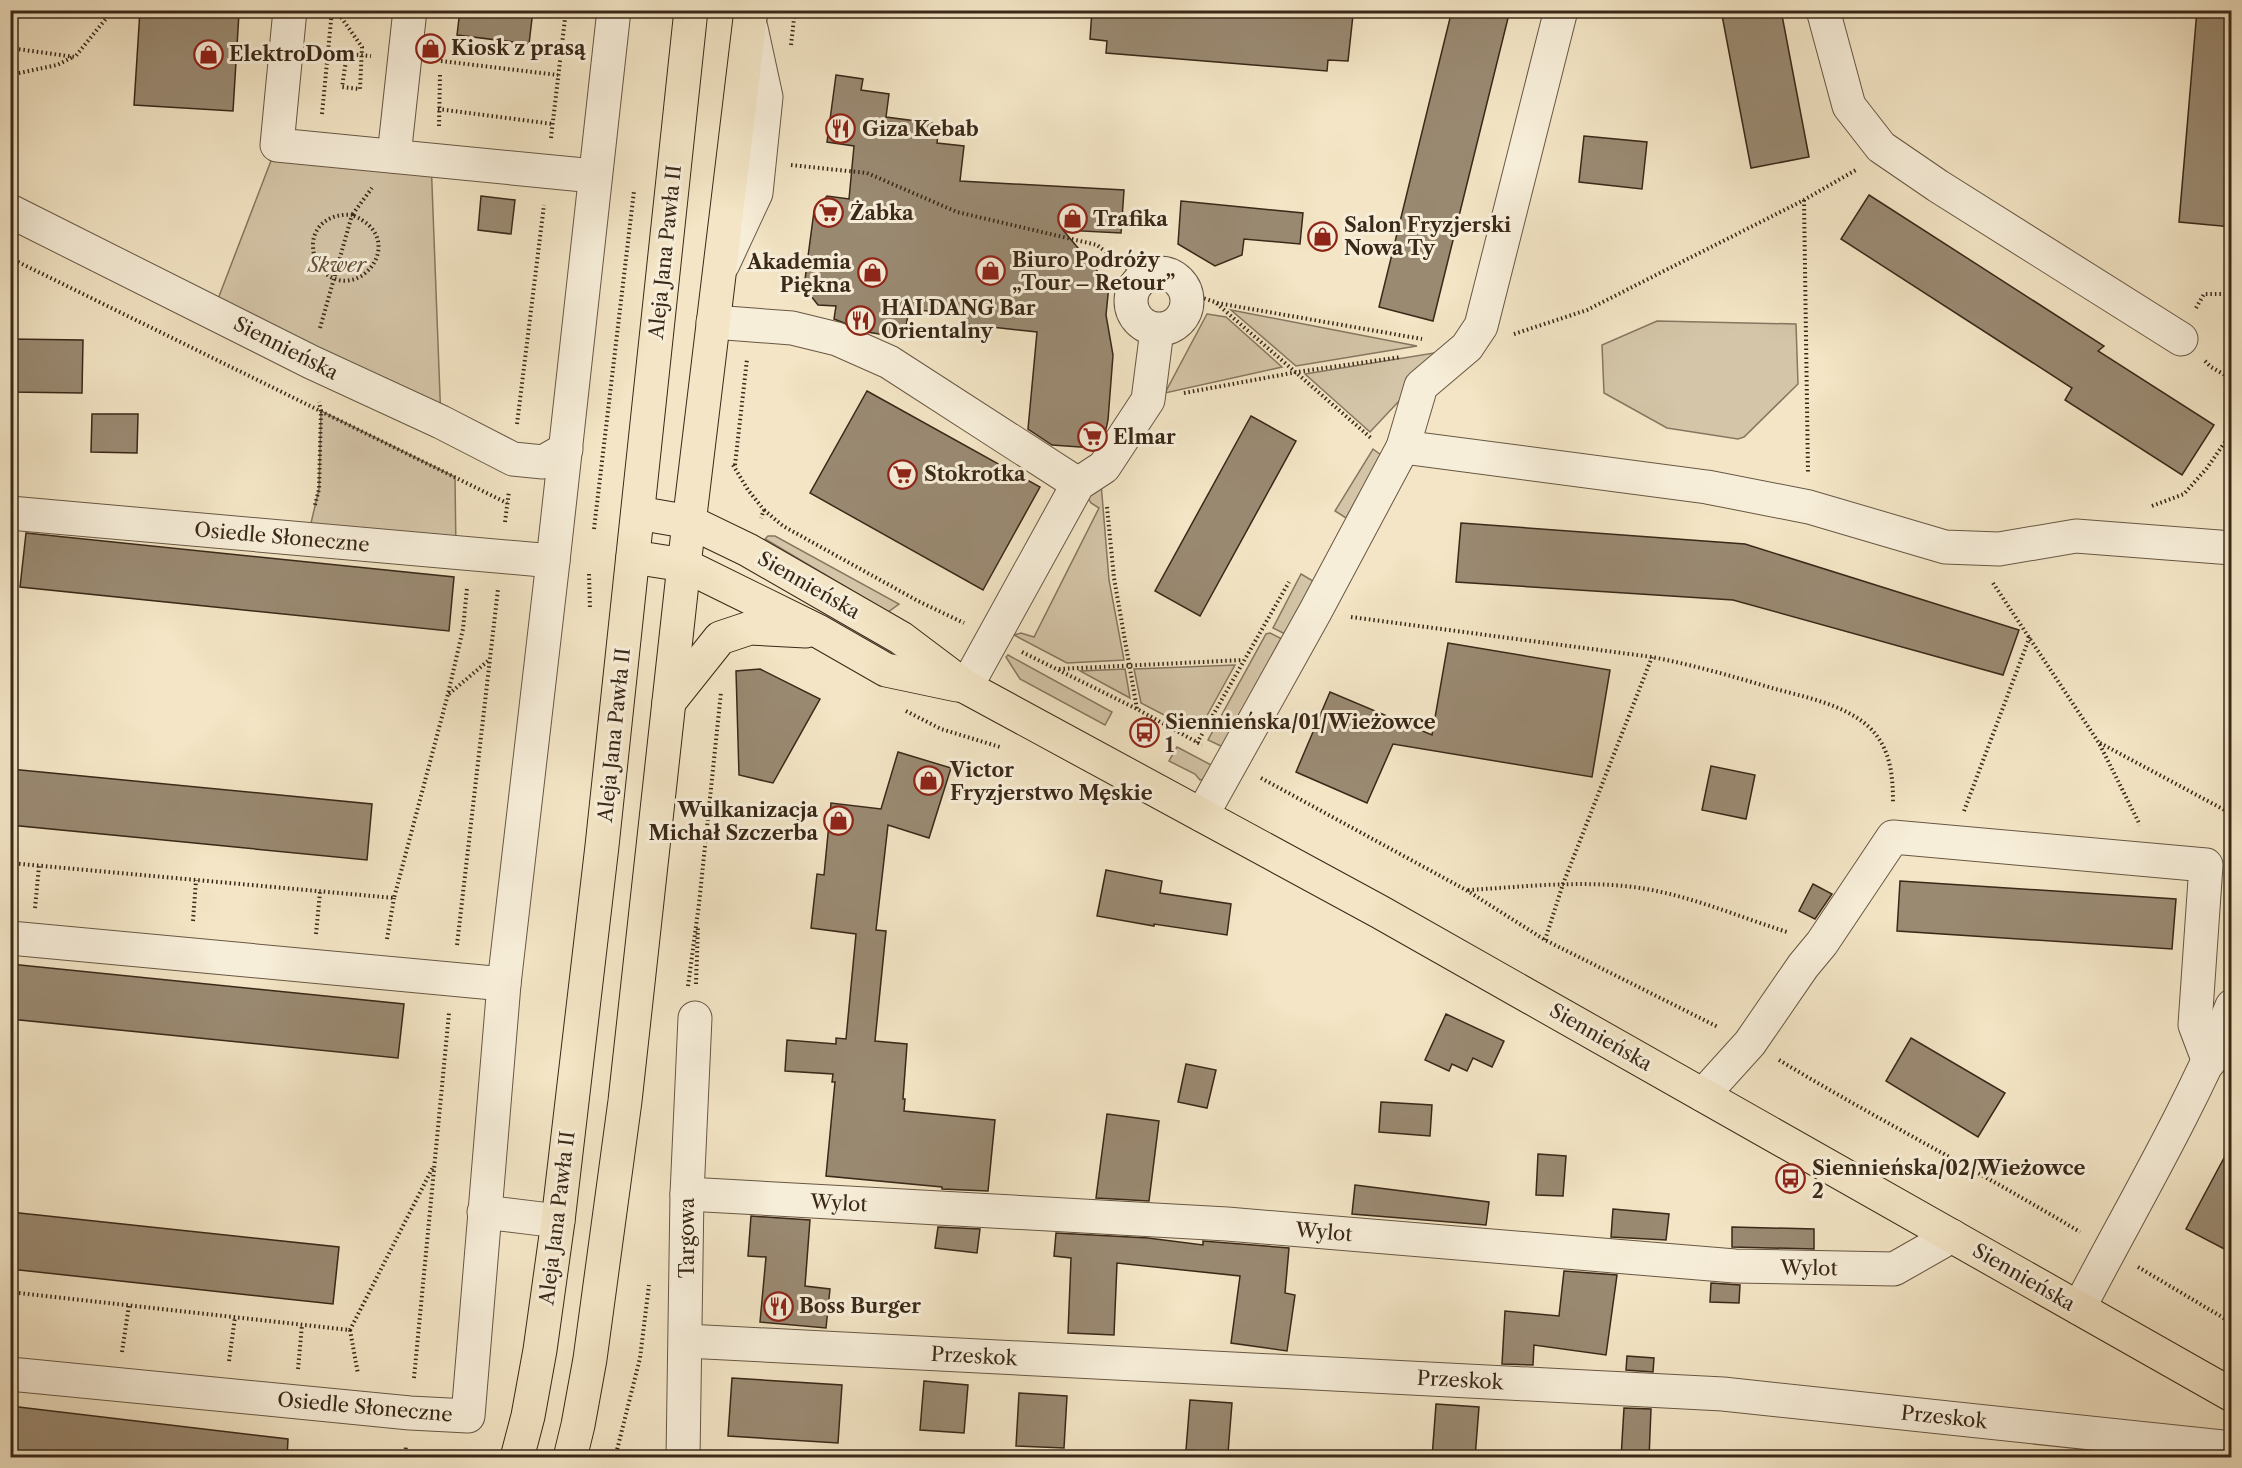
<svg xmlns="http://www.w3.org/2000/svg" width="2242" height="1468" viewBox="0 0 2242 1468" font-family="'Libre Caslon Text',serif">
	<rect width="100%" height="100%" fill="#f3e5c5"/>
	<filter id="stains"><feTurbulence type="fractalNoise" baseFrequency=".00333" numOctaves="4"/><feColorMatrix values="0 0 0 0 .2 0 0 0 0 .09 0 0 0 0 .02 0 0 0 .5 -.17"/></filter>
	<radialGradient id="worn" r=".72"><stop offset=".6" stop-color="#630" stop-opacity="0"/><stop offset="1" stop-color="#630" stop-opacity=".3"/></radialGradient>
	<g fill="#d4c5a8" stroke="#877660" stroke-width="1.5">
		<polygon points="277,145 431,159 441,422 213,312"/>
		<polygon points="1231,310 1417,346 1296,366"/>
		<polygon points="1207,314 1226,317 1282,367 1165,393"/>
		<polygon points="1657,321 1796,324 1798,384 1744,437 1738,439 1667,428 1604,393 1602,345"/>
		<polygon points="1446,351 1370,432 1305,374"/>
		<polygon points="321,411 455,477 456,553 307,540 319,489"/>
		<polygon points="1373,449 1381,455 1346,518 1335,511"/>
		<polygon points="1101,483 1109,580 1124,660 1067,663 1014,635 1021,633 1034,637 1099,508 1091,503 1087,496"/>
		<polygon points="768,536 775,536 899,604 888,612 765,539"/>
		<polygon points="1301,574 1313,581 1285,634 1273,628"/>
		<polygon points="1270,633 1282,639 1225,748 1208,740 1266,634"/>
		<polygon points="1008,655 1112,712 1105,725 1020,679 1006,657"/>
		<polygon points="1235,665 1199,730 1191,729 1141,703 1134,669"/>
		<polygon points="1125,669 1130,698 1080,671"/>
		<polygon points="1177,747 1215,767 1209,778 1200,780 1195,774 1169,761"/>
	</g>
	<g fill="#9a8a72" stroke="#3a2818" stroke-width="1.5">
		<polygon points="140,10 239,13 233,111 134,105"/>
		<polygon points="460,10 533,10 529,44 457,35"/>
		<polygon points="1092,10 1332,10 1332,13 1353,15 1348,61 1328,60 1327,71 1106,53 1107,41 1090,39"/>
		<polygon points="1452,10 1510,10 1433,321 1379,307"/>
		<polygon points="1721,10 1781,10 1809,157 1751,168"/>
		<polygon points="2197,10 2232,10 2232,227 2179,222"/>
		<polygon points="836,75 863,79 861,90 889,94 886,117 939,124 937,143 964,146 960,181 1124,190 1121,233 1063,230 1109,285 1106,315 1113,355 1108,420 1106,429 1094,448 1052,445 1028,429 1037,332 965,324 966,315 909,309 904,338 867,332 834,319 836,306 818,305 804,287 814,211 827,196 849,199 854,146 827,142"/>
		<polygon points="1584,136 1647,142 1642,189 1579,182"/>
		<polygon points="1869,195 2104,346 2098,351 2214,425 2182,475 2065,400 2072,388 1841,239"/>
		<polygon points="481,196 515,200 511,234 478,230"/>
		<polygon points="1181,201 1303,213 1300,244 1244,239 1242,255 1215,266 1178,244"/>
		<polygon points="10,339 83,340 82,393 10,392"/>
		<polygon points="867,391 1040,487 983,590 810,493"/>
		<polygon points="92,414 138,414 137,453 91,452"/>
		<polygon points="1251,416 1296,441 1200,616 1155,591"/>
		<polygon points="1461,523 1745,544 2019,630 2003,675 1733,600 1456,582"/>
		<polygon points="26,533 454,577 449,631 20,587"/>
		<polygon points="1448,643 1610,670 1592,777 1393,744 1367,803 1296,772 1330,692 1432,735"/>
		<polygon points="760,669 820,699 773,783 739,775 736,671"/>
		<polygon points="898,752 951,768 929,838 888,825 876,930 886,931 875,1041 907,1044 903,1099 905,1099 904,1111 995,1120 988,1191 942,1189 942,1187 826,1176 835,1082 832,1082 833,1074 785,1071 787,1040 836,1044 836,1038 846,1039 856,934 811,928 817,874 824,875 831,803 881,809"/>
		<polygon points="1711,766 1755,775 1746,819 1702,810"/>
		<polygon points="10,769 372,804 367,860 10,825"/>
		<polygon points="1106,870 1162,881 1160,893 1231,904 1227,935 1154,924 1154,926 1097,916"/>
		<polygon points="1900,881 2176,899 2172,949 1897,931"/>
		<polygon points="1813,884 1832,894 1815,919 1799,911"/>
		<polygon points="10,964 404,1004 398,1058 10,1019"/>
		<polygon points="1446,1014 1504,1041 1492,1067 1473,1058 1467,1071 1452,1064 1449,1071 1425,1060"/>
		<polygon points="1911,1038 2005,1093 1978,1137 1886,1081"/>
		<polygon points="1186,1064 1216,1070 1207,1108 1178,1102"/>
		<polygon points="1381,1102 1432,1105 1430,1136 1379,1132"/>
		<polygon points="1107,1114 1159,1121 1149,1201 1096,1198"/>
		<polygon points="2232,1143 2232,1253 2186,1229"/>
		<polygon points="1538,1154 1566,1156 1563,1196 1536,1195"/>
		<polygon points="1355,1185 1489,1202 1486,1225 1352,1214"/>
		<polygon points="1613,1209 1669,1214 1666,1240 1611,1237"/>
		<polygon points="10,1212 339,1247 333,1304 10,1269"/>
		<polygon points="751,1216 810,1220 805,1286 830,1289 826,1328 760,1322 766,1257 748,1256"/>
		<polygon points="938,1227 980,1229 977,1253 935,1248"/>
		<polygon points="1732,1227 1814,1229 1814,1249 1732,1247"/>
		<polygon points="1056,1233 1148,1238 1203,1245 1203,1241 1289,1248 1285,1293 1295,1295 1287,1351 1231,1343 1240,1276 1117,1263 1114,1335 1068,1333 1071,1258 1054,1256"/>
		<polygon points="1564,1271 1617,1275 1606,1355 1534,1345 1533,1365 1502,1364 1505,1311 1559,1316"/>
		<polygon points="1711,1283 1740,1285 1739,1303 1710,1302"/>
		<polygon points="1627,1356 1654,1358 1653,1372 1626,1370"/>
		<polygon points="732,1378 842,1385 838,1443 728,1436"/>
		<polygon points="924,1381 968,1385 964,1433 920,1430"/>
		<polygon points="1019,1393 1067,1396 1064,1448 1016,1446"/>
		<polygon points="1190,1400 1232,1403 1228,1453 1186,1450"/>
		<polygon points="1436,1404 1479,1407 1475,1458 1432,1458"/>
		<polygon points="10,1406 288,1439 287,1458 10,1458"/>
		<polygon points="1624,1408 1651,1409 1649,1458 1621,1458"/>
	</g>
	<g fill="none" stroke-linecap="round" stroke-linejoin="round">
		<defs>
			<g id="minor">
				<polyline points="290,10 277,145 594,176"/>
				<polyline points="1823,10 1849,106 1881,147 1938,186 2181,339"/>
				<polyline points="394,156 410,10"/>
				<polyline points="10,211 311,362 441,422 513,459 543,462 566,449"/>
				<polyline points="723,264 756,193 766,97 751,28"/>
				<circle cx="1159" cy="301" r="28"/>
				<polyline points="713,322 792,328 837,339 889,362 1078,484"/>
				<polyline points="1403,447 1707,487 1809,507 1945,547 1999,549 2076,536 2232,548"/>
				<polyline points="10,513 553,561"/>
				<polyline points="966,687 1078,484 1104,467 1148,400 1157,330"/>
				<polyline points="1202,815 1315,612 1403,447 1421,386 1467,347 1481,326 1561,10"/>
				<polyline points="10,938 504,984"/>
				<polyline points="1703,1095 1750,1043 1803,966 1822,943 1893,837 2206,865 2195,1025 2209,1062"/>
				<polyline points="687,1194 1227,1224 1735,1266 1894,1269 1952,1236"/>
				<polyline points="484,1212 558,1221"/>
				<path d="M2079,1308C2131,1208 2189,1111 2232,1006"/>
				<polyline points="686,1341 1723,1394 2232,1448"/>
				<polyline points="10,1374 410,1413 468,1416 504,984 553,561 614,10"/>
				<polyline points="683,1458 687,1194 695,1018"/>
			</g>
			<g id="major">
				<polyline points="638,513 690,522 748,550 901,638 966,687 1380,912 2232,1395"/>
				<polyline points="633,557 684,565 818,631 886,670 957,685"/>
				<polyline points="669,702 720,638 750,628 806,631"/>
				<polyline points="517,1458 528,1416 540,1350 558,1221 602,846 691,10"/>
				<polyline points="570,1458 578,1425 590,1359 625,1101 684,565 751,10"/>
			</g>
		</defs>
		<use href="#minor" stroke="#685743" stroke-width="35"/>
		<use href="#major" stroke="#3a2818" stroke-width="35"/>
		<g stroke="#3a2818" stroke-width="4" stroke-dasharray="1.5 3" stroke-linecap="butt">
			<polyline points="336,10 362,47 360,89 342,87 347,54 371,56"/>
			<polyline points="791,45 795,10"/>
			<polyline points="10,48 75,57 113,10"/>
			<polyline points="441,61 558,75"/>
			<polyline points="10,75 57,65 73,57"/>
			<polyline points="438,109 553,124"/>
			<polyline points="322,114 332,10"/>
			<polyline points="439,126 440,74"/>
			<polyline points="551,138 566,10"/>
			<polyline points="791,165 867,173 957,212 1097,245 1141,279"/>
			<polyline points="1804,200 1808,474"/>
			<polyline points="10,258 507,503"/>
			<polyline points="1187,293 1215,302 1371,438"/>
			<polyline points="1217,303 1422,339"/>
			<polyline points="2196,308 2204,294 2232,294"/>
			<path d="M320,328L352,215C333,213 314,223 313,244C313,256 316,265 325,273C360,303 410,238 352,215L372,188"/>
			<polyline points="1514,334 1587,310 1804,200 1856,170"/>
			<polyline points="2205,361 2211,367 2232,379"/>
			<polyline points="1184,393 1297,372 1401,357"/>
			<polyline points="517,424 544,205"/>
			<polyline points="733,465 748,490 764,510 761,518"/>
			<polyline points="735,465 747,359"/>
			<polyline points="315,505 319,489 321,411 319,402"/>
			<polyline points="2152,506 2184,494 2207,468 2232,432"/>
			<polyline points="1107,507 1114,578 1137,709"/>
			<polyline points="764,510 783,526 918,601 964,623"/>
			<polyline points="505,522 509,491"/>
			<polyline points="594,529 634,191"/>
			<polyline points="589,574 590,609"/>
			<polyline points="1993,583 2099,743 2140,825"/>
			<path d="M1351,617L1652,657C1693,665 1732,676 1772,688C1804,697 1844,704 1869,727C1891,748 1893,776 1893,804"/>
			<polyline points="1022,652 1137,709 1202,745"/>
			<polyline points="1059,669 1243,660"/>
			<polyline points="449,694 489,660"/>
			<polyline points="906,711 941,729 1000,747"/>
			<polyline points="1197,743 1289,582"/>
			<polyline points="2100,743 2232,814"/>
			<polyline points="1261,778 1466,890 1545,940 1718,1027"/>
			<polyline points="1964,811 2030,636"/>
			<polyline points="10,863 394,898 448,694 463,629 467,588"/>
			<path d="M1468,890C1520,887 1572,881 1624,886C1679,891 1734,915 1787,932"/>
			<polyline points="35,908 39,866"/>
			<polyline points="193,921 196,880"/>
			<polyline points="316,934 320,892"/>
			<polyline points="387,939 394,898"/>
			<polyline points="1545,940 1563,884 1652,657"/>
			<polyline points="457,945 498,589"/>
			<polyline points="696,984 698,926"/>
			<polyline points="688,986 699,904 721,692"/>
			<path d="M1779,1060C1878,1120 1981,1172 2080,1232"/>
			<polyline points="2138,1267 2232,1323"/>
			<polyline points="10,1292 350,1330 433,1167"/>
			<polyline points="350,1330 358,1374"/>
			<polyline points="122,1352 129,1305"/>
			<polyline points="229,1361 235,1317"/>
			<polyline points="298,1369 302,1325"/>
			<polyline points="414,1378 449,1013"/>
			<polyline points="405,1458 406,1445"/>
			<polyline points="615,1458 640,1358 649,1285"/>
		</g>
		<use href="#minor" stroke="#f7eed9" stroke-width="33"/>
		<use href="#major" stroke="#f3e5c5" stroke-width="33"/>
	</g>
	<defs>
		<symbol id="shop-ring" viewBox="-11 -11 22 22"><circle r="9.5" fill="#f7eed9" stroke="#8f2418" stroke-width="1.5"/><path d="M-5-2.5h2.3a2.7 3.5 0 0 1 5.4 0H5L5.5 6h-11ZM-1.5-2.5h3a1.5 2.3 0 0 0-3 0Z" fill="#8f2418"/></symbol>
		<symbol id="restaurant-ring" viewBox="-11 -11 22 22"><circle r="9.5" fill="#f7eed9" stroke="#8f2418" stroke-width="1.5"/><path d="M-5-6h1v4h1v-4h1v4h1v-4h1v5L-1.5 .5V6h-2V.5L-5-1ZM5-6V6H3V1.5H1.5Q1.5-4 5-6Z" fill="#8f2418"/></symbol>
		<symbol id="supermarket-ring" viewBox="-11 -11 22 22"><circle r="9.5" fill="#f7eed9" stroke="#8f2418" stroke-width="1.5"/><path d="M-6-5.5h2.5l.6 2H6L4.5 2H-2.5L-4.4-4H-6ZM-1.5 3.2a1.3 1.3 0 1 0 .1 0ZM3 3.2a1.3 1.3 0 1 0 .1 0Z" fill="#8f2418"/></symbol>
		<symbol id="bus-ring" viewBox="-11 -11 22 22"><circle r="9.5" fill="#f7eed9" stroke="#8f2418" stroke-width="1.5"/><path d="M-5-6H5V4H4V6H2V4H-2V6H-4V4H-5ZM-3.5-4V0h7V-4ZM-3.5 1.2v1.5H-2V1.2ZM2 1.2v1.5H3.5V1.2Z" fill="#8f2418"/></symbol>
	</defs>
	<g fill-rule="evenodd">
		<use href="#shop-ring" x="414" y="32" width="33" height="33"/>
		<use href="#shop-ring" x="192" y="38" width="33" height="33"/>
		<use href="#restaurant-ring" x="824" y="112" width="33" height="33"/>
		<use href="#supermarket-ring" x="812" y="196" width="33" height="33"/>
		<use href="#shop-ring" x="1056" y="202" width="33" height="33"/>
		<use href="#shop-ring" x="1306" y="220" width="33" height="33"/>
		<use href="#shop-ring" x="974" y="254" width="33" height="33"/>
		<use href="#shop-ring" x="856" y="256" width="33" height="33"/>
		<use href="#restaurant-ring" x="844" y="304" width="33" height="33"/>
		<use href="#supermarket-ring" x="1076" y="420" width="33" height="33"/>
		<use href="#supermarket-ring" x="886" y="458" width="33" height="33"/>
		<use href="#bus-ring" x="1128" y="716" width="33" height="33"/>
		<use href="#shop-ring" x="912" y="764" width="33" height="33"/>
		<use href="#shop-ring" x="822" y="804" width="33" height="33"/>
		<use href="#bus-ring" x="1774" y="1162" width="33" height="33"/>
		<use href="#restaurant-ring" x="762" y="1290" width="33" height="33"/>
	</g>
	<g text-anchor="middle" dominant-baseline="central" stroke-width="6" stroke-linejoin="round" paint-order="stroke">
		<g font-size="20" font-weight="bold" fill="#3a2818" stroke="#f7eed9" text-anchor="start">
			<text x="451" y="48">Kiosk z prasą</text>
			<text x="229" y="54">ElektroDom</text>
			<text x="862" y="129">Giza Kebab</text>
			<text x="850" y="213">Żabka</text>
			<text x="1093" y="219">Trafika</text>
			<text x="1344" y="225">Salon Fryzjerski<tspan x="1344" dy="23">Nowa Ty</tspan></text>
			<text x="1012" y="260">Biuro Podróży<tspan x="1012" dy="23">„Tour – Retour”</tspan></text>
			<text x="851" y="262" text-anchor="end">Akademia<tspan x="851" dy="23">Piękna</tspan></text>
			<text x="881" y="308">HAI DANG Bar<tspan x="881" dy="23">Orientalny</tspan></text>
			<text x="1113" y="437">Elmar</text>
			<text x="924" y="474">Stokrotka</text>
			<text x="1165" y="722">Siennieńska/01/Wieżowce<tspan x="1165" dy="23">1</tspan></text>
			<text x="950" y="770">Victor<tspan x="950" dy="23">Fryzjerstwo Męskie</tspan></text>
			<text x="818" y="810" text-anchor="end">Wulkanizacja<tspan x="818" dy="23">Michał Szczerba</tspan></text>
			<text x="1812" y="1168">Siennieńska/02/Wieżowce<tspan x="1812" dy="23">2</tspan></text>
			<text x="799" y="1306">Boss Burger</text>
		</g>
		<g font-size="20" fill="#3a2818" stroke="#f7eed9">
			<text transform="translate(665 252) rotate(-84)">Aleja Jana Pawła II</text>
			<text transform="translate(286 348) rotate(27)">Siennieńska</text>
			<text transform="translate(282 537) rotate(5)">Osiedle Słoneczne</text>
			<text transform="translate(809 585) rotate(30)">Siennieńska</text>
			<text transform="translate(614 735) rotate(-84)">Aleja Jana Pawła II</text>
			<text transform="translate(1601 1037) rotate(30)">Siennieńska</text>
			<text transform="translate(839 1203) rotate(3)">Wylot</text>
			<text transform="translate(557 1218) rotate(-83)">Aleja Jana Pawła II</text>
			<text transform="translate(1324 1232) rotate(5)">Wylot</text>
			<text transform="translate(687 1238) rotate(-90)">Targowa</text>
			<text transform="translate(1809 1268) rotate(1)">Wylot</text>
			<text transform="translate(2024 1277) rotate(30)">Siennieńska</text>
			<text transform="translate(974 1356) rotate(3)">Przeskok</text>
			<text transform="translate(1460 1380) rotate(3)">Przeskok</text>
			<text transform="translate(365 1407) rotate(5)">Osiedle Słoneczne</text>
			<text transform="translate(1944 1417) rotate(6)">Przeskok</text>
		</g>
		<g font-size="20" font-style="italic" fill="#604f3c" stroke="#f7eed9">
			<text x="337" y="265">Skwer</text>
		</g>
	</g>
	<rect width="2242" height="1468" fill="none" stroke="#f3e5c5" stroke-width="36"/>
	<rect x="12" y="12" width="2218" height="1444" fill="none" stroke="#3a2818" stroke-width="3"/>
	<rect x="18" y="18" width="2206" height="1432" fill="none" stroke="#3a2818" stroke-width="1.5"/>
	<rect width="100%" height="100%" filter="url(#stains)"/>
	<rect width="100%" height="100%" fill="url(#worn)"/>
</svg>
